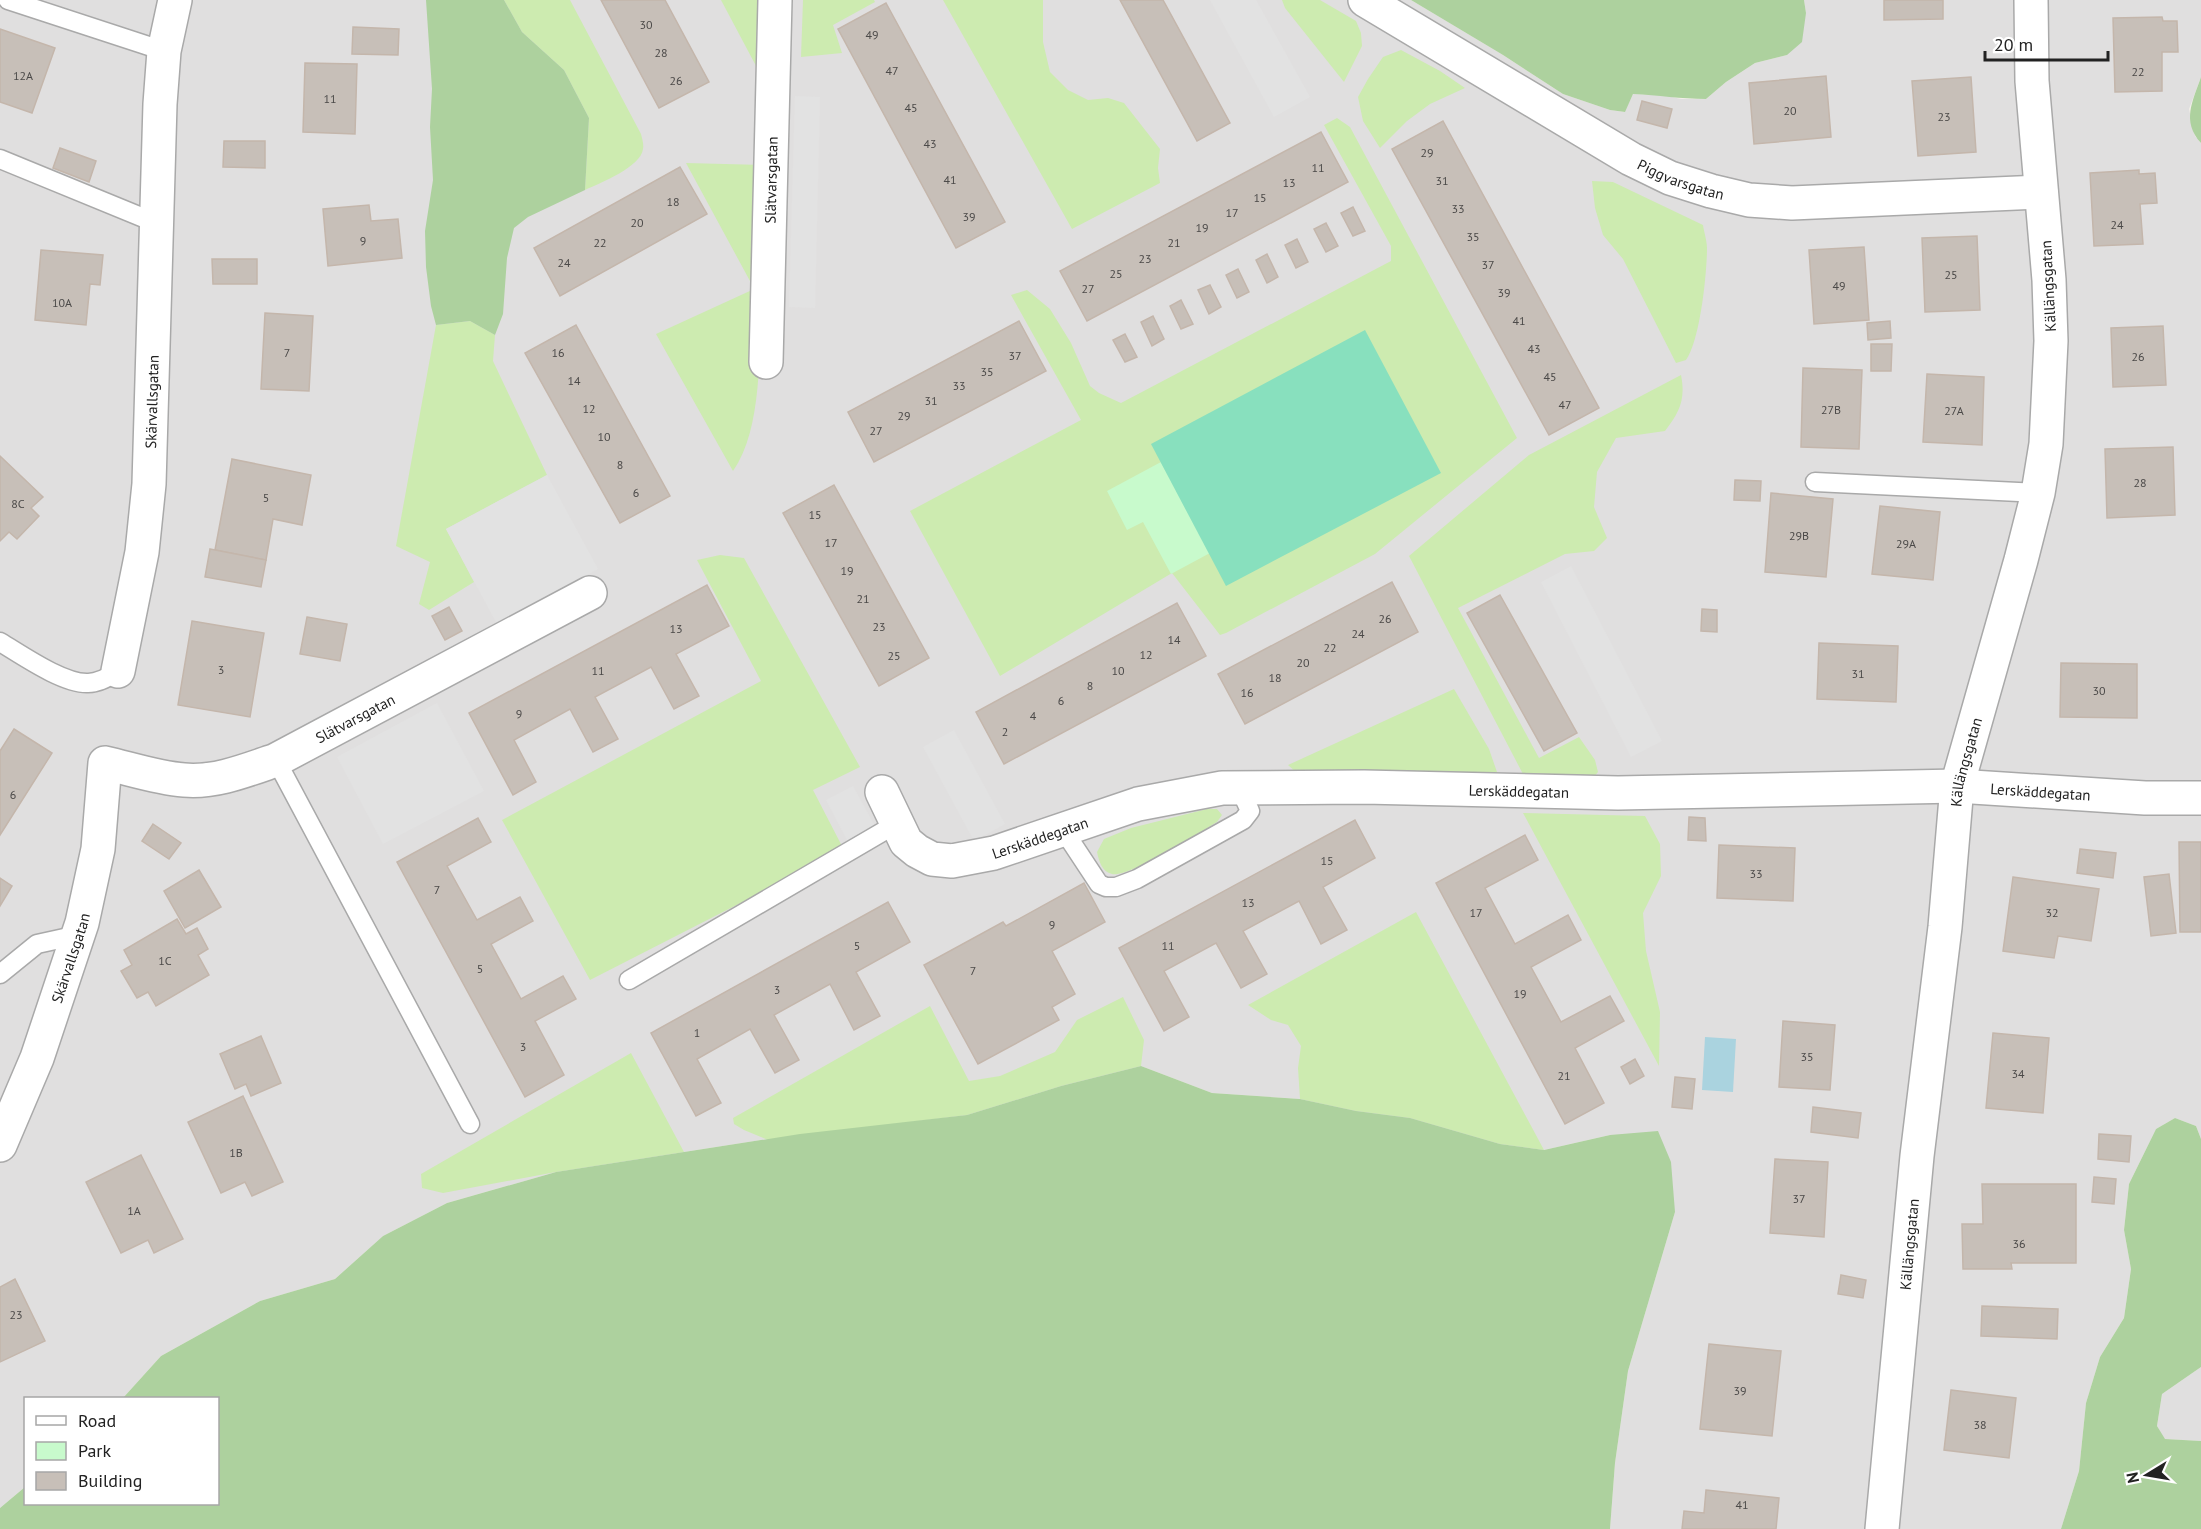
<svg xmlns="http://www.w3.org/2000/svg" width="2201" height="1529" viewBox="0 0 2201 1529" font-family="'PT Sans',sans-serif">
	<rect width="100%" height="100%" fill="#f2efe9"/>
	<g fill="#e0dfdf">
		<polygon points="0,0 1411,0 1503,55 1563,94 1610,110 1624,112 1633,94 1663,95 1681,99 1706,99 1726,82 1755,63 1787,55 1806,13 1804,0 2201,0 2201,77 2189,109 2195,136 2201,143 2201,1139 2196,1126 2175,1118 2156,1129 2129,1184 2124,1230 2131,1269 2124,1318 2100,1357 2086,1403 2079,1471 2061,1529 1610,1529 1615,1463 1628,1371 1675,1212 1610,1135 1544,1150 1500,1144 1300,1099 1212,1093 1141,1066 1061,1086 967,1115 800,1134 556,1172 447,1203 383,1236 335,1279 260,1301 161,1356 123,1398 26,1398 25,1487 0,1508"/>
		<polygon points="2201,1367 2201,1441 2164,1439 2157,1426 2162,1394"/>
	</g>
	<g fill="#cdebb0">
		<path d="M504,0H570L641,134C642,138 644,144 643,149C641,167 600,183 585,190L589,118L564,70L522,32Z"/>
		<polygon points="721,0 768,0 765,83"/>
		<polygon points="803,0 874,0 875,2 833,25 842,53 801,57"/>
		<polygon points="943,0 1043,0 1043,42 1050,72 1068,90 1088,100 1108,98 1124,103 1160,149 1158,168 1160,183 1072,229"/>
		<polygon points="1282,0 1320,0 1356,21 1361,33 1362,46 1344,82 1285,8"/>
		<polygon points="1401,50 1440,71 1465,88 1430,104 1407,121 1380,148 1363,121 1358,97 1368,79 1383,57"/>
		<polygon points="1337,118 1350,127 1517,438 1375,554 1226,633 1220,635 1172,573 1000,676 910,511 1081,420 1011,295 1027,290 1050,309 1071,343 1090,386 1099,393 1121,403 1391,261 1391,246 1324,125"/>
		<path d="M686,163L764,165C763,210 762,254 761,298C759,349 763,429 733,471L656,334L752,290L750,281Z"/>
		<path d="M1592,181L1613,182L1703,225C1704,232 1707,241 1707,248C1707,273 1700,341 1686,360L1676,363L1623,259L1603,235L1595,208Z"/>
		<polygon points="470,321 495,335 493,361 547,475 446,529 474,582 429,610 419,604 430,562 396,546 436,325"/>
		<path d="M1681,375C1686,400 1679,413 1665,431L1616,438L1597,472L1594,507L1607,538L1594,551L1565,554L1458,608L1539,758L1579,737L1595,760L1598,772L1592,779L1524,776L1409,556L1529,455Z"/>
		<polygon points="720,555 744,558 860,767 813,790 844,850 590,980 502,820 761,681 697,560"/>
		<polygon points="1454,689 1489,749 1497,772 1492,776 1297,773 1288,765"/>
		<path d="M1207,809H1217L1222,815L1217,822C1199,833 1129,878 1112,874C1102,872 1099,861 1097,852L1104,839L1131,828Z"/>
		<polygon points="1523,813 1645,816 1660,844 1661,876 1643,913 1646,951 1660,1012 1659,1066"/>
		<polygon points="1416,912 1544,1150 1500,1144 1410,1118 1356,1111 1300,1099 1298,1068 1301,1046 1288,1025 1271,1020 1248,1005"/>
		<polygon points="1123,997 1144,1040 1141,1066 1061,1086 967,1115 768,1140 744,1130 734,1124 733,1118 930,1006 969,1081 1000,1076 1055,1052 1077,1020"/>
		<polygon points="631,1053 684,1152 556,1172 443,1193 422,1188 421,1174"/>
	</g>
	<g fill="#add19e">
		<polygon points="426,0 504,0 522,32 564,70 589,118 585,190 528,217 514,228 507,258 503,314 495,335 470,321 436,325 431,306 426,267 425,231 433,180 430,127 432,89"/>
		<path d="M1411,0H1804L1806,13L1802,42L1787,55L1755,63L1726,82L1706,99C1681,99 1658,95 1633,94L1625,112L1610,110L1563,94L1503,55Z"/>
		<path d="M2201,77V143C2181,121 2193,101 2201,77Z"/>
		<polygon points="1141,1066 1212,1093 1300,1099 1356,1111 1410,1118 1500,1144 1544,1150 1610,1135 1658,1131 1671,1162 1675,1212 1628,1371 1615,1463 1610,1529 0,1529 0,1508 25,1487 26,1504 218,1504 218,1398 123,1398 161,1356 260,1301 335,1279 383,1236 447,1203 556,1172 800,1134 967,1115 1061,1086"/>
		<polygon points="2175,1118 2196,1126 2201,1139 2201,1367 2162,1394 2157,1426 2165,1439 2201,1441 2201,1529 2061,1529 2079,1471 2086,1403 2100,1357 2124,1318 2131,1269 2124,1230 2129,1184 2156,1129"/>
	</g>
	<polygon fill="#c8facc" points="1161,462 1210,553 1171,574 1143,522 1127,530 1107,491"/>
	<polygon fill="#88e0be" points="1365,330 1441,473 1226,586 1151,444"/>
	<g fill="#e2e2e2">
		<polygon points="1210,0 1256,0 1310,97 1274,117"/>
		<polygon points="795,96 820,97 815,308 789,307"/>
		<polygon points="547,475 598,569 497,624 446,529"/>
		<polygon points="1571,566 1662,741 1631,757 1541,582"/>
		<polygon points="437,703 484,791 383,844 337,757"/>
		<polygon points="954,730 1005,824 974,841 923,747"/>
		<polygon points="853,786 875,826 848,842 826,800"/>
	</g>
	<polygon fill="#aad3df" points="1705,1037 1736,1039 1733,1092 1702,1090"/>
	<g fill="#c7bfb8" stroke="#c4b6ab" stroke-width="1.5">
		<polygon points="601,0 665,0 709,82 659,108"/>
		<polygon points="1120,0 1163,0 1230,123 1197,141"/>
		<polygon points="1884,0 1943,0 1943,19 1884,20"/>
		<polygon points="886,3 1005,222 956,248 838,29"/>
		<polygon points="2162,17 2163,21 2177,21 2178,52 2162,52 2162,91 2115,92 2113,18"/>
		<polygon points="353,27 399,29 398,55 352,54"/>
		<polygon points="0,29 55,48 32,113 0,102"/>
		<polygon points="305,63 357,64 355,134 303,132"/>
		<polygon points="1826,76 1831,137 1754,144 1749,83"/>
		<polygon points="1971,77 1976,152 1918,156 1912,81"/>
		<polygon points="1642,101 1672,109 1667,128 1637,120"/>
		<polygon points="1443,121 1599,408 1549,435 1392,149"/>
		<polygon points="1321,132 1348,182 1087,321 1060,271"/>
		<polygon points="224,141 265,141 265,168 223,167"/>
		<polygon points="60,148 96,161 89,182 53,168"/>
		<polygon points="680,167 707,214 560,296 534,248"/>
		<polygon points="2139,170 2139,174 2155,173 2157,203 2140,204 2143,244 2094,246 2090,173"/>
		<polygon points="369,205 371,221 398,219 402,258 328,266 323,209"/>
		<polygon points="1353,207 1365,231 1353,236 1341,213"/>
		<polygon points="1326,223 1338,246 1326,252 1314,229"/>
		<polygon points="1977,236 1980,310 1925,312 1922,238"/>
		<polygon points="1297,239 1308,262 1296,268 1285,245"/>
		<polygon points="1864,247 1869,320 1814,324 1809,250"/>
		<polygon points="41,250 103,255 100,285 90,284 86,325 35,320"/>
		<polygon points="1267,254 1278,277 1267,283 1256,260"/>
		<polygon points="212,259 257,259 257,284 213,284"/>
		<polygon points="1238,269 1249,292 1237,298 1226,275"/>
		<polygon points="1210,285 1221,307 1209,314 1198,290"/>
		<polygon points="1181,300 1193,324 1181,329 1170,306"/>
		<polygon points="265,313 313,316 309,391 261,389"/>
		<polygon points="1153,316 1164,339 1152,346 1141,322"/>
		<polygon points="1019,321 1046,371 874,462 848,412"/>
		<polygon points="1890,321 1891,338 1868,340 1867,323"/>
		<polygon points="576,325 670,496 620,523 525,353"/>
		<polygon points="2163,326 2166,385 2113,387 2111,328"/>
		<polygon points="1125,334 1137,357 1125,362 1113,340"/>
		<polygon points="1871,344 1892,344 1891,371 1871,371"/>
		<polygon points="1803,368 1862,370 1859,449 1801,447"/>
		<polygon points="1927,374 1984,377 1982,445 1923,442"/>
		<polygon points="2173,447 2175,515 2107,518 2105,449"/>
		<polygon points="0,456 43,497 31,508 39,516 17,539 9,532 0,541"/>
		<polygon points="232,459 311,475 302,525 273,519 266,560 215,550"/>
		<polygon points="1735,480 1761,481 1760,501 1734,500"/>
		<polygon points="834,485 929,658 879,686 783,513"/>
		<polygon points="1771,493 1833,499 1826,577 1765,572"/>
		<polygon points="1880,506 1940,512 1933,580 1872,574"/>
		<polygon points="210,549 266,560 261,587 205,577"/>
		<polygon points="1392,582 1418,632 1245,724 1218,674"/>
		<polygon points="707,585 729,626 676,654 699,696 674,709 651,667 595,697 618,739 593,752 570,709 514,740 536,782 513,795 469,713"/>
		<polygon points="1500,595 1577,733 1544,751 1467,613"/>
		<polygon points="1177,603 1206,656 1004,764 976,712"/>
		<polygon points="449,607 462,631 445,640 432,616"/>
		<polygon points="1702,609 1717,610 1717,632 1701,631"/>
		<polygon points="307,617 347,624 340,661 300,654"/>
		<polygon points="192,621 264,633 250,717 178,705"/>
		<polygon points="1819,643 1898,646 1896,702 1817,699"/>
		<polygon points="2061,663 2137,664 2137,718 2060,717"/>
		<polygon points="14,729 52,753 0,835 0,751"/>
		<polygon points="1689,817 1705,818 1706,841 1688,840"/>
		<polygon points="478,818 491,842 447,866 477,920 520,897 533,921 491,944 521,999 563,976 576,999 535,1021 564,1075 525,1097 397,862"/>
		<polygon points="1355,820 1375,858 1323,887 1347,930 1321,944 1299,901 1243,931 1267,974 1241,988 1216,943 1164,971 1189,1017 1164,1031 1119,948"/>
		<polygon points="153,824 181,843 169,859 142,841"/>
		<polygon points="1525,835 1538,860 1485,888 1515,944 1568,915 1581,940 1531,967 1561,1022 1610,996 1624,1021 1575,1048 1604,1103 1565,1124 1436,883"/>
		<polygon points="2179,842 2201,842 2201,932 2180,932"/>
		<polygon points="1719,845 1795,848 1793,901 1717,898"/>
		<polygon points="2080,849 2116,853 2113,878 2077,873"/>
		<polygon points="199,870 221,907 185,928 164,891"/>
		<polygon points="2169,874 2176,933 2151,936 2144,877"/>
		<polygon points="2013,877 2099,889 2091,941 2058,936 2054,958 2003,951"/>
		<polygon points="0,878 12,886 0,906"/>
		<polygon points="1084,883 1105,922 1052,951 1075,994 1052,1007 1059,1020 978,1064 924,965 1003,922 1006,926"/>
		<polygon points="888,902 910,942 856,972 880,1016 854,1030 830,984 774,1015 799,1060 775,1073 750,1029 697,1059 721,1103 696,1116 651,1033"/>
		<polygon points="177,919 186,934 197,928 208,949 198,955 209,975 156,1006 148,992 137,998 121,971 132,965 124,950"/>
		<polygon points="1783,1021 1835,1025 1830,1090 1779,1087"/>
		<polygon points="1993,1033 2049,1038 2043,1113 1986,1108"/>
		<polygon points="261,1036 281,1083 251,1096 246,1084 235,1089 220,1054"/>
		<polygon points="1635,1059 1644,1076 1630,1084 1621,1067"/>
		<polygon points="1675,1077 1695,1079 1692,1109 1672,1107"/>
		<polygon points="243,1096 283,1182 252,1196 245,1182 221,1193 188,1122"/>
		<polygon points="1813,1107 1861,1113 1858,1138 1811,1132"/>
		<polygon points="2099,1134 2131,1136 2129,1162 2098,1159"/>
		<polygon points="141,1155 183,1239 154,1253 148,1240 121,1253 86,1182"/>
		<polygon points="1775,1159 1828,1162 1824,1237 1770,1233"/>
		<polygon points="2094,1177 2116,1179 2114,1204 2092,1202"/>
		<polygon points="1982,1184 2076,1184 2076,1263 2011,1263 2012,1269 1963,1269 1962,1224 1983,1224"/>
		<polygon points="1841,1275 1866,1280 1863,1298 1838,1294"/>
		<polygon points="15,1279 45,1341 0,1362 0,1287"/>
		<polygon points="1982,1306 2058,1309 2057,1339 1981,1336"/>
		<polygon points="1709,1344 1781,1351 1772,1436 1700,1429"/>
		<polygon points="1951,1390 2016,1398 2009,1458 1944,1450"/>
		<polygon points="1706,1490 1779,1498 1776,1529 1682,1529 1684,1511 1704,1513"/>
	</g>
	<g fill="none" stroke-linecap="round" stroke-linejoin="round">
		<defs>
			<g id="service">
				<polyline points="8,0 164,51"/>
				<polyline points="0,159 156,223"/>
				<polyline points="1815,482 2038,493"/>
				<path d="M0,642C22,655 63,684 88,683C99,683 109,677 118,671"/>
				<polyline points="276,760 470,1124"/>
				<polyline points="1062,828 1099,884 1106,887 1116,887 1137,879 1243,820 1250,811 1240,789"/>
				<polyline points="0,974 37,944 78,935"/>
				<polyline points="629,980 896,824"/>
			</g>
			<g id="minor">
				<path id="s1" d="M1365,0L1631,159L1670,178L1711,191L1749,200L1792,203L2041,192"/>
				<path id="s2" d="M766,362L775,0"/>
				<path id="s3" d="M118,671L142,552L149,484L160,104L164,51L175,0"/>
				<path id="s4" d="M882,792L906,842L917,851L932,859L952,861L994,853L1138,804L1222,788L1364,787L1618,793L1957,786L2145,798H2201"/>
				<path id="s5" d="M0,1145L37,1058L82,923L98,849L105,763C131,769 158,778 184,780C215,783 247,770 276,760L590,593"/>
				<path id="s6" d="M1882,1529L1917,1156L1945,927L1957,786L2021,560L2038,493L2046,444L2051,341L2049,280L2032,81L2031,0"/>
			</g>
		</defs>
		<use href="#service" stroke="#a9a9a9" stroke-width="21"/>
		<use href="#minor" stroke="#a9a9a9" stroke-width="36"/>
		<use href="#service" stroke="#fff" stroke-width="18"/>
		<use href="#minor" stroke="#fff" stroke-width="33"/>
	</g>
	<g text-anchor="middle" dominant-baseline="central" stroke-width="5" stroke-linejoin="round" paint-order="stroke">
		<g font-size="12" fill="#4b4948">
			<text x="646" y="24">30</text>
			<text x="872" y="34">49</text>
			<text x="661" y="52">28</text>
			<text x="892" y="70">47</text>
			<text x="2138" y="71">22</text>
			<text x="23" y="75">12A</text>
			<text x="676" y="80">26</text>
			<text x="330" y="98">11</text>
			<text x="911" y="107">45</text>
			<text x="1790" y="110">20</text>
			<text x="1944" y="116">23</text>
			<text x="930" y="143">43</text>
			<text x="1427" y="152">29</text>
			<text x="1318" y="167">11</text>
			<text x="950" y="179">41</text>
			<text x="1442" y="180">31</text>
			<text x="1289" y="182">13</text>
			<text x="1260" y="197">15</text>
			<text x="673" y="201">18</text>
			<text x="1458" y="208">33</text>
			<text x="1232" y="212">17</text>
			<text x="969" y="216">39</text>
			<text x="637" y="222">20</text>
			<text x="2117" y="224">24</text>
			<text x="1202" y="227">19</text>
			<text x="1473" y="236">35</text>
			<text x="363" y="240">9</text>
			<text x="600" y="242">22</text>
			<text x="1174" y="242">21</text>
			<text x="1145" y="258">23</text>
			<text x="564" y="262">24</text>
			<text x="1488" y="264">37</text>
			<text x="1116" y="273">25</text>
			<text x="1951" y="274">25</text>
			<text x="1839" y="285">49</text>
			<text x="1088" y="288">27</text>
			<text x="1504" y="292">39</text>
			<text x="62" y="302">10A</text>
			<text x="1519" y="320">41</text>
			<text x="1534" y="348">43</text>
			<text x="287" y="352">7</text>
			<text x="558" y="352">16</text>
			<text x="1015" y="355">37</text>
			<text x="2138" y="356">26</text>
			<text x="987" y="371">35</text>
			<text x="1550" y="376">45</text>
			<text x="574" y="380">14</text>
			<text x="959" y="385">33</text>
			<text x="931" y="400">31</text>
			<text x="1565" y="404">47</text>
			<text x="589" y="408">12</text>
			<text x="1831" y="409">27B</text>
			<text x="1954" y="410">27A</text>
			<text x="904" y="415">29</text>
			<text x="876" y="430">27</text>
			<text x="604" y="436">10</text>
			<text x="620" y="464">8</text>
			<text x="2140" y="482">28</text>
			<text x="636" y="492">6</text>
			<text x="266" y="497">5</text>
			<text x="18" y="503">8C</text>
			<text x="815" y="514">15</text>
			<text x="1799" y="535">29B</text>
			<text x="831" y="542">17</text>
			<text x="1906" y="543">29A</text>
			<text x="847" y="570">19</text>
			<text x="863" y="598">21</text>
			<text x="1385" y="618">26</text>
			<text x="879" y="626">23</text>
			<text x="676" y="628">13</text>
			<text x="1358" y="633">24</text>
			<text x="1174" y="639">14</text>
			<text x="1330" y="647">22</text>
			<text x="1146" y="654">12</text>
			<text x="894" y="655">25</text>
			<text x="1303" y="662">20</text>
			<text x="221" y="669">3</text>
			<text x="598" y="670">11</text>
			<text x="1118" y="670">10</text>
			<text x="1858" y="673">31</text>
			<text x="1275" y="677">18</text>
			<text x="1090" y="685">8</text>
			<text x="2099" y="690">30</text>
			<text x="1247" y="692">16</text>
			<text x="1061" y="700">6</text>
			<text x="519" y="713">9</text>
			<text x="1033" y="715">4</text>
			<text x="1005" y="731">2</text>
			<text x="13" y="794">6</text>
			<text x="1327" y="860">15</text>
			<text x="1756" y="873">33</text>
			<text x="437" y="889">7</text>
			<text x="1248" y="902">13</text>
			<text x="1476" y="912">17</text>
			<text x="2052" y="912">32</text>
			<text x="1052" y="924">9</text>
			<text x="857" y="945">5</text>
			<text x="1168" y="945">11</text>
			<text x="165" y="960">1C</text>
			<text x="480" y="968">5</text>
			<text x="973" y="970">7</text>
			<text x="777" y="989">3</text>
			<text x="1520" y="993">19</text>
			<text x="697" y="1032">1</text>
			<text x="523" y="1046">3</text>
			<text x="1807" y="1056">35</text>
			<text x="2018" y="1073">34</text>
			<text x="1564" y="1075">21</text>
			<text x="236" y="1152">1B</text>
			<text x="1799" y="1198">37</text>
			<text x="134" y="1210">1A</text>
			<text x="2019" y="1243">36</text>
			<text x="16" y="1314">23</text>
			<text x="1740" y="1390">39</text>
			<text x="1980" y="1424">38</text>
			<text x="1742" y="1504">41</text>
		</g>
		<g font-size="15" fill="#222" stroke="#fff">
			<text stroke="none"><textPath href="#s1" startOffset="364">Piggvarsgatan</textPath></text>
			<text stroke="none"><textPath href="#s2" startOffset="182">Slätvarsgatan</textPath></text>
			<text transform="translate(2048 286) rotate(-93)">Källängsgatan</text>
			<text stroke="none"><textPath href="#s3" startOffset="272">Skärvallsgatan</textPath></text>
			<text stroke="none"><textPath href="#s5" startOffset="664">Slätvarsgatan</textPath></text>
			<text stroke="none"><textPath href="#s6" startOffset="772">Källängsgatan</textPath></text>
			<text stroke="none"><textPath href="#s4" startOffset="684">Lerskäddegatan</textPath></text>
			<text stroke="none"><textPath href="#s4" startOffset="1206">Lerskäddegatan</textPath></text>
			<text stroke="none"><textPath href="#s4" startOffset="198">Lerskäddegatan</textPath></text>
			<text stroke="none"><textPath href="#s5" startOffset="200">Skärvallsgatan</textPath></text>
			<text stroke="none"><textPath href="#s6" startOffset="286">Källängsgatan</textPath></text>
		</g>
	</g>
	<rect x="24" y="1397" width="195" height="108" fill="#ffffff" stroke="#a7a7a7" stroke-width="1.5"/>
	<rect x="36" y="1416" width="30" height="9" fill="#ffffff" stroke="#a7a7a7" stroke-width="1.5"/>
	<text x="78" y="1427" font-size="18" fill="#222222">Road</text>
	<rect x="36" y="1442" width="30" height="18" fill="#c8facc" stroke="#a7a7a7" stroke-width="1.5"/>
	<text x="78" y="1457" font-size="18" fill="#222222">Park</text>
	<rect x="36" y="1472" width="30" height="18" fill="#c7bfb8" stroke="#a7a7a7" stroke-width="1.5"/>
	<text x="78" y="1487" font-size="18" fill="#222222">Building</text>
	<g transform="translate(2147 1475) rotate(259)" stroke="#ffffff" stroke-width="4.5" paint-order="stroke">
	<path d="M0-4.5L10 22L0 15L-10 22Z" fill="#222222"/>
	<text y="-9" font-size="16" font-weight="bold" text-anchor="middle" fill="#222222">N</text>
	</g>
	<path d="M1985 51v9h123v-9" fill="none" stroke="#222222" stroke-width="3"/>
	<text x="1994" y="51" font-size="18" fill="#222222" stroke="#ffffff" stroke-width="4.5" paint-order="stroke">20 m</text>
</svg>
